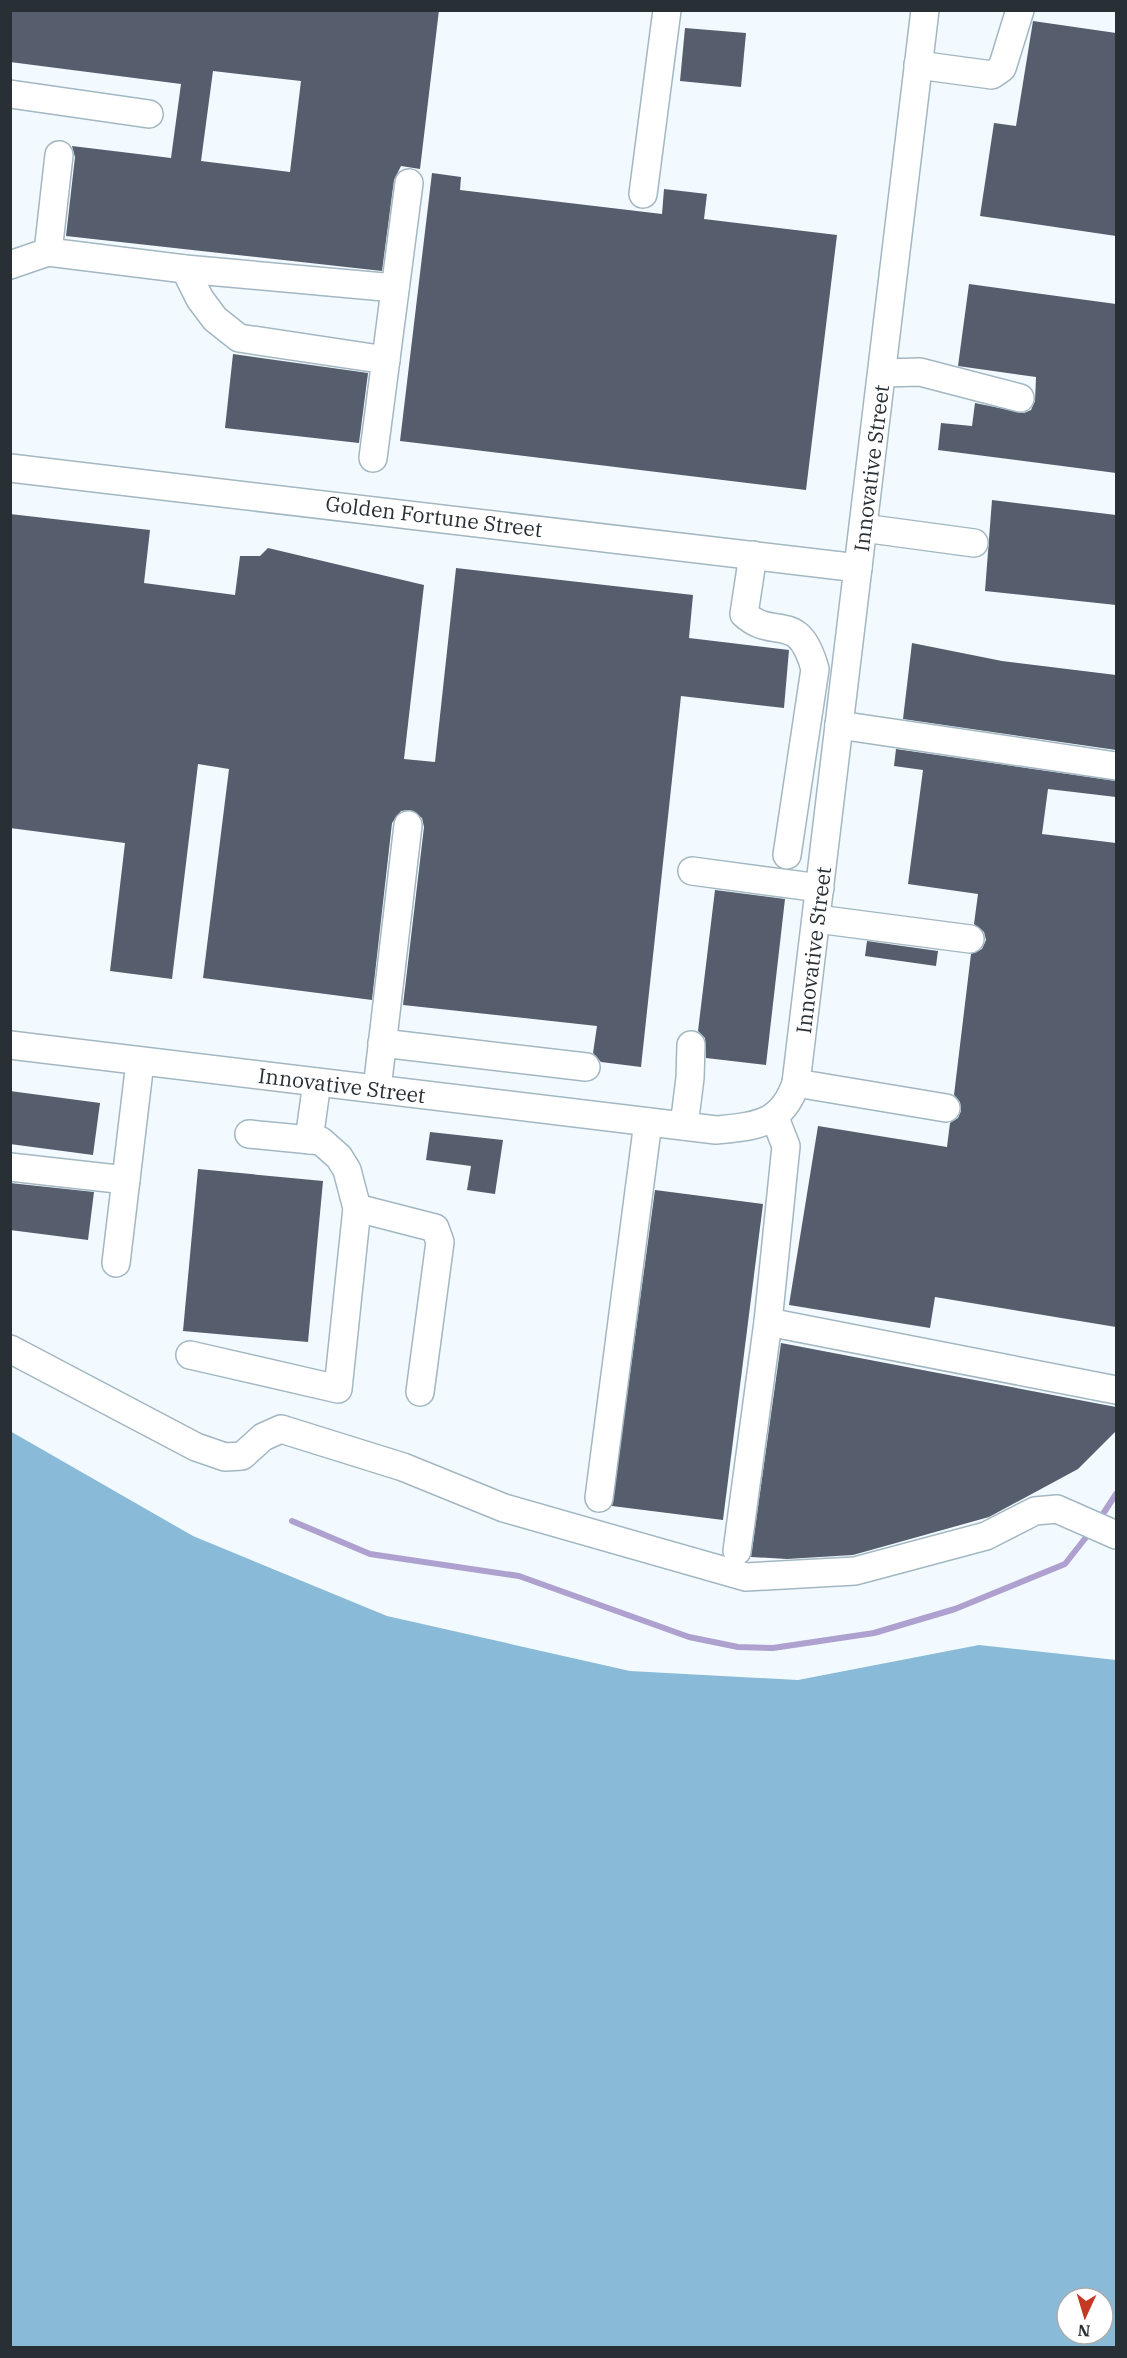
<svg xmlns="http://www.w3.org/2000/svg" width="1127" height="2358" viewBox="0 0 1127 2358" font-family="'IBM Plex Serif',serif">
	<rect width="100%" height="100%" fill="#f2faff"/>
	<path fill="#89bbd8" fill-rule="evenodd" d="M10,1431L193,1536L387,1616L630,1671L798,1680L979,1645L1116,1660V2347H11ZM1067,2298H1103V2334H1067Z"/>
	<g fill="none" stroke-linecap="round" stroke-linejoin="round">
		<g stroke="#aea1cf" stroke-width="6">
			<polyline points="1099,1520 1116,1494"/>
			<polyline points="292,1521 370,1554 519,1576 689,1637 738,1647 773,1648 874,1633 955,1609 1065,1564 1091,1531"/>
		</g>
	</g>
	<g fill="#565d6d" fill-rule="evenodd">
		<path d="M10,10H439L420,169L401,166L394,180L382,271L66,236L75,157L72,146L171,158L181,84L10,62ZM213,71L301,81L290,172L201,161Z"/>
		<polygon points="1033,21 1116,33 1116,236 980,216 994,123 1016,126"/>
		<polygon points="685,28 746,33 741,87 680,81"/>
		<polygon points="432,173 461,177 460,190 662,214 664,189 707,194 704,219 837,235 806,490 400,441"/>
		<polygon points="969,284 1116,304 1116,473 938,450 941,423 972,426 975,403 1024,413 1031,410 1035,401 1036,377 958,366"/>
		<polygon points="233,354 368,373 359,443 225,428"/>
		<polygon points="992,500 1116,515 1116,605 985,591"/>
		<polygon points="10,514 150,530 144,583 235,595 240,556 260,556 268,548 424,585 404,759 435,762 456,568 693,595 689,638 789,650 784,708 681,696 641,1067 601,1062 593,1053 597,1026 403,1005 424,827 422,818 410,810 401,811 392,823 372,1000 203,978 229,769 198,764 172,979 110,971 125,843 10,828"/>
		<polygon points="912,643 1002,661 1116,675 1116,750 903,719"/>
		<polygon points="896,749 1116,781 1116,797 1048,789 1042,834 1116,843 1116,1327 935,1297 930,1328 789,1305 818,1126 947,1147 950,1123 958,1118 961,1111 960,1102 954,1095 971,954 982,949 986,940 984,932 974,924 978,894 908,884 923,770 894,766"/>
		<polygon points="715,890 785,899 766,1065 706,1058 705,1038 698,1031"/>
		<polygon points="867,941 938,951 936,966 865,956"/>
		<polygon points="10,1091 100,1103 93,1155 10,1144"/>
		<polygon points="430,1132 503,1140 495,1194 467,1190 471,1166 426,1160"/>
		<polygon points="198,1169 323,1181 308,1342 183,1331"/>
		<polygon points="10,1183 94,1192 88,1240 10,1230"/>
		<polygon points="655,1190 763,1204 723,1520 612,1506"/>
		<polygon points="781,1343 1116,1407 1116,1431 1078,1469 989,1517 853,1555 787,1559 751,1557"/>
	</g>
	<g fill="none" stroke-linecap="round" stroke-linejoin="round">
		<defs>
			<g id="minor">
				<polyline points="918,65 992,75 1002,68 1020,10"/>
				<polyline points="10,94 149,114"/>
				<polyline points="643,194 667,10"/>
				<polyline points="48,252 59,155"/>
				<polyline points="10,265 48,252 185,269 395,288"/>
				<polyline points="185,269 200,299 215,319 239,338 386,360"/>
				<polyline points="883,373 920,372 1020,398"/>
				<polyline points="373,458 409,183"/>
				<polyline points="10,468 858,568"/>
				<polyline points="863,528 974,543"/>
				<path d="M753,555L744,614C774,642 798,608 815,669L787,855"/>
				<polyline points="839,725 1116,766"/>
				<polyline points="692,871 820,888"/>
				<polyline points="817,919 970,939"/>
				<polyline points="382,1043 586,1067"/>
				<path d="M10,1045L716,1130C756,1126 782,1125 796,1083L925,10"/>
				<polyline points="796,1083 946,1108"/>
				<polyline points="377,1089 408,825"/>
				<polyline points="684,1126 690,1078 691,1045"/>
				<polyline points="309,1140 317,1082"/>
				<polyline points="10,1167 126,1180"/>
				<polyline points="357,1208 435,1228 440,1242 420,1392"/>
				<polyline points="116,1263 140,1062"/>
				<polyline points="768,1322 1116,1390"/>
				<polyline points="10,1349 196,1447 225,1457 242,1456 263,1437 281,1429 403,1467 504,1508 746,1577 855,1571 986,1536 1035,1511 1057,1509 1116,1535"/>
				<polyline points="190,1355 338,1389 357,1208 347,1170 339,1157 321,1141 249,1134"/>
				<polyline points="599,1498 648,1122"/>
				<polyline points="737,1551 768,1322 786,1146 775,1118"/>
			</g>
		</defs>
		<use href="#minor" stroke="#a3b7c2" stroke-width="30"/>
		<use href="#minor" stroke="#fff" stroke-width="27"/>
	</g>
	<g text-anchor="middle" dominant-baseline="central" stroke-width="6" stroke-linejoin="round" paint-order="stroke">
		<g font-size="21" fill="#293035" stroke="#fff">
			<text transform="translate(871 468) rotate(-83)">Innovative Street</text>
			<text transform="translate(434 516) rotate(7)">Golden Fortune Street</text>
			<text transform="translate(813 950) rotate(-83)">Innovative Street</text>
			<text transform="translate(342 1085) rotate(7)">Innovative Street</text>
		</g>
	</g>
	<rect width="1127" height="2358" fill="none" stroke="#293035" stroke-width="24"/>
	<g transform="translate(1085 2316) rotate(184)"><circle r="28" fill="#ffffff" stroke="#a9acae" stroke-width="1.5"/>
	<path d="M0-4.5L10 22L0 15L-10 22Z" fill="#c53924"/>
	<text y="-9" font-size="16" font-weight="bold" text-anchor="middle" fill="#293035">N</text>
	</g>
</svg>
